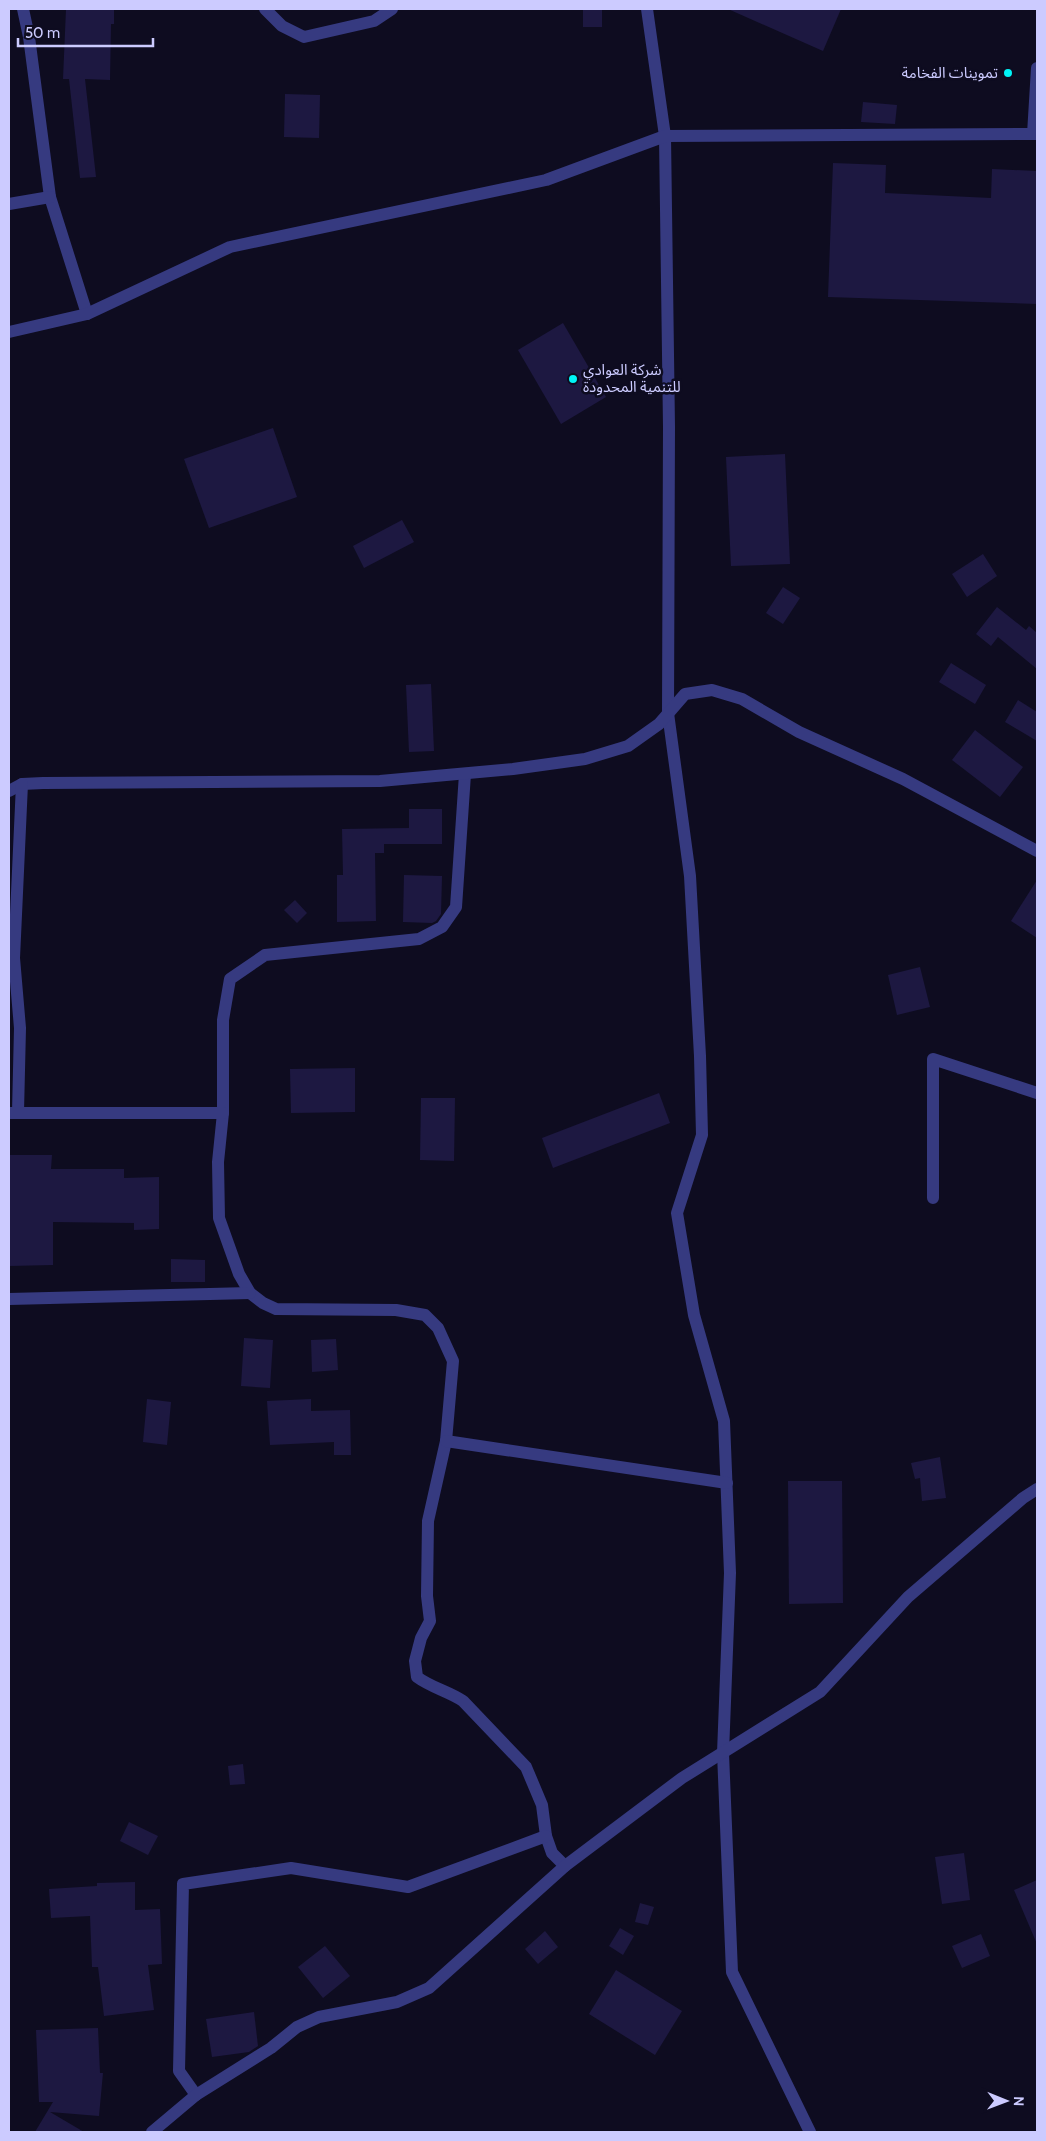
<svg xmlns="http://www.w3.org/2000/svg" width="1046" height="2141" viewBox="0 0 1046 2141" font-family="Cabin,'Noto Sans Arabic',sans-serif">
	<rect width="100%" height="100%" fill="#0e0c20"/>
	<g fill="#1d1841">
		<polygon points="66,9 114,9 114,24 111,24 110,80 85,79 96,177 80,178 69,79 63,79"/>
		<rect x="583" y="9" width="19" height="18"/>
		<polygon points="728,9 841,9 823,51"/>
		<polygon points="285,94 320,95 319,138 284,137"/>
		<polygon points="863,102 897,105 895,124 861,122"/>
		<polygon points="833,163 886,165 885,193 991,198 992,169 1037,171 1037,304 828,297"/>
		<polygon points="563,323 606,397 561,424 518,350"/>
		<polygon points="273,428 297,497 209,528 184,459"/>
		<polygon points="785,454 790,564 731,566 726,457"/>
		<polygon points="402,520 414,542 364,568 353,546"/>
		<polygon points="983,554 997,576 967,597 952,574"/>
		<polygon points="783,587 800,598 783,624 766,613"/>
		<polygon points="997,607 1026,630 1029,626 1037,633 1037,669 998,637 991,646 976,634"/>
		<polygon points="951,663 986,685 975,704 939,682"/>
		<polygon points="431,684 434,751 409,752 406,685"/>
		<polygon points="1018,700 1037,712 1037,741 1005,722"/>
		<polygon points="975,730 1023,767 1000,797 952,760"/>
		<polygon points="409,809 442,809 442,844 384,844 384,853 375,853 376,921 337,922 337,875 343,875 342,829 409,828"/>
		<polygon points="404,875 442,876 441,914 436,921 432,923 403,922"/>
		<polygon points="1037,880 1037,938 1011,921"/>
		<polygon points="295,900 307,913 297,923 284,910"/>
		<polygon points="920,967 930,1007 897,1015 888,975"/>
		<polygon points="355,1068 355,1112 291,1113 290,1069"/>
		<polygon points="659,1093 670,1123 553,1168 542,1138"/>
		<polygon points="421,1098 455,1098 454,1161 420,1160"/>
		<polygon points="9,1155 52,1155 51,1169 124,1169 124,1178 159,1177 159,1229 134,1230 134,1223 53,1222 53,1265 9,1266"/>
		<polygon points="171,1259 205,1260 205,1282 171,1282"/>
		<polygon points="244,1338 273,1340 270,1388 241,1386"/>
		<polygon points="336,1339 338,1370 312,1372 311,1340"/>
		<polygon points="147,1399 171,1402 167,1445 143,1442"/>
		<polygon points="311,1399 311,1411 350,1410 351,1455 334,1455 334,1442 270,1445 267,1401"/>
		<polygon points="940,1457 946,1498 922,1501 920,1478 915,1479 911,1463"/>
		<polygon points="788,1481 842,1481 843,1603 789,1604"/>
		<polygon points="243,1764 245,1784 230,1785 228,1766"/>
		<polygon points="129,1822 158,1836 148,1855 120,1841"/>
		<polygon points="964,1853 970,1900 942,1904 935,1857"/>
		<polygon points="1037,1880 1037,1944 1014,1890"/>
		<polygon points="135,1882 135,1910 160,1909 162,1964 148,1965 154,2010 104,2016 98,1967 92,1967 90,1916 51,1918 49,1889 97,1886 97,1883"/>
		<polygon points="640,1903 654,1907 648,1925 635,1922"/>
		<polygon points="620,1928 634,1936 623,1955 609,1946"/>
		<polygon points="545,1931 558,1947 538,1964 525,1949"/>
		<polygon points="981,1934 990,1956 962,1968 952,1946"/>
		<polygon points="325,1946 350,1976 323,1998 298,1967"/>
		<polygon points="616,1970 682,2011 655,2055 589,2014"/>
		<polygon points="254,2012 258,2046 249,2052 212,2057 206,2019"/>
		<polygon points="98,2028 100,2073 103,2073 99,2116 50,2112 84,2132 35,2132 53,2102 39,2102 36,2030"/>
	</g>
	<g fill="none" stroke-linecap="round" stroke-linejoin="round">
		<g stroke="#363a80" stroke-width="12">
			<polyline points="23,9 29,37 50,197 87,314"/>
			<polyline points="265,9 282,26 304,37 374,21 392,9"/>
			<polyline points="647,9 665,136 669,427 668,713 690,876 700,1056 702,1135 677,1213 694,1315 724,1421 730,1573 723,1753 732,1972 810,2132"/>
			<polyline points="1033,134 1037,68"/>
			<polyline points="9,204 50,197"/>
			<polyline points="9,332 87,314 230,247 546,180 665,136 1037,134"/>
			<path d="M465,774L456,907L442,927L419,939L265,955L230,979L223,1020V1113L218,1162L219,1218L239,1274L250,1293L263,1303L276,1309L396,1310L425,1315L438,1328L453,1361L446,1441L428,1521L427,1596L430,1621L421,1638L415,1661L417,1677C432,1688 448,1691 463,1701L526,1767L542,1805L546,1836L552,1853L565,1866"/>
			<polyline points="9,791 22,784 43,783 380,781 513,769 585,759 628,746 659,724 685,694 712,690 742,699 799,732 903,779 1037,851"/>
			<polyline points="18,1112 20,1028 14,958 22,784"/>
			<polyline points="9,1113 223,1113"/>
			<polyline points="933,1198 933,1059 1037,1093"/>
			<polyline points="9,1299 250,1293"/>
			<polyline points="446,1441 727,1483"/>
			<polyline points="196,2095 179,2071 183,1884 291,1868 408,1887 546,1836"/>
			<polyline points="152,2132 196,2095 271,2048 297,2027 319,2017 397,2002 429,1988 565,1866 682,1778 820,1692 908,1597 1023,1498 1037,1489"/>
		</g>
	</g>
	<g fill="#00f4f6" stroke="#0e0c20" stroke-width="2">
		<circle cx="1008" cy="73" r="5"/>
		<circle cx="573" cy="379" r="5"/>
	</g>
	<g text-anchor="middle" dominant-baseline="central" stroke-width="5" stroke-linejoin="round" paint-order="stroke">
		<g font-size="15" fill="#cccbff" stroke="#0e0c20" text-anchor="end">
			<text x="998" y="73">تموينات الفخامة</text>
			<text x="583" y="370" text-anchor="start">شركة العوادي<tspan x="583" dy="17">للتنمية المحدودة</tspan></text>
		</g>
	</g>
	<rect width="1046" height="2141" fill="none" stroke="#cccbff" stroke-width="20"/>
	<g transform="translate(1006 2101) rotate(91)" stroke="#0e0c20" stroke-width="4" paint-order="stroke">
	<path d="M0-4L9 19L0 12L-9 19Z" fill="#cccbff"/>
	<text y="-8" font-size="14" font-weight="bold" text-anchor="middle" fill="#cccbff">N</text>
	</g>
	<path d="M18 38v8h135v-8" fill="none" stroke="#cccbff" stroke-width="2.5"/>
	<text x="25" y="38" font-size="15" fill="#cccbff" stroke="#0e0c20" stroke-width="4" paint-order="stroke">50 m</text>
</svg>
